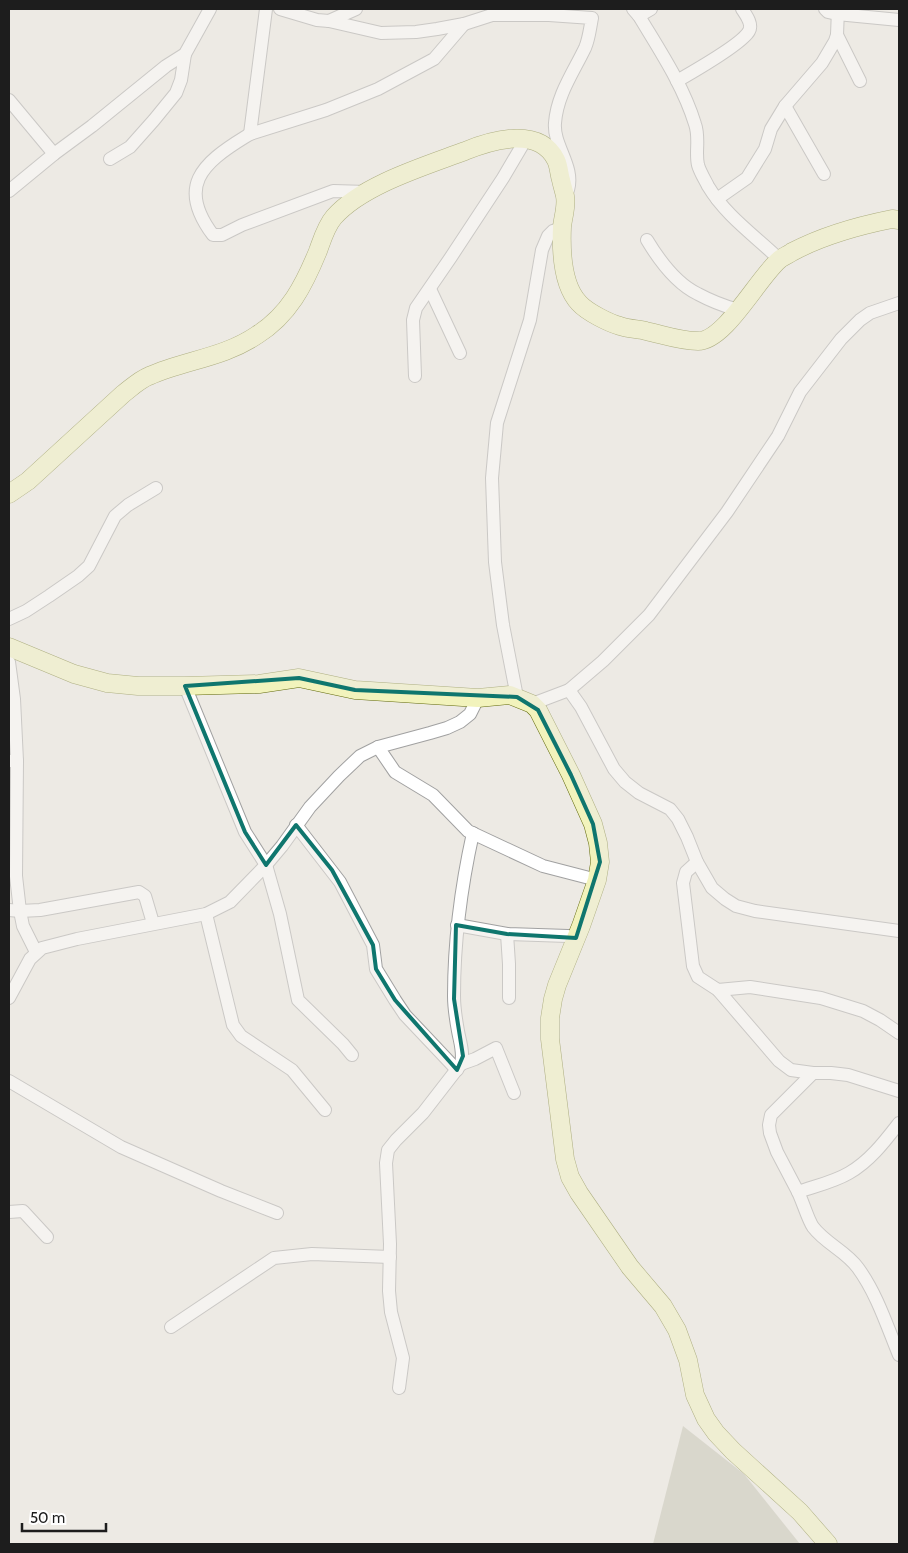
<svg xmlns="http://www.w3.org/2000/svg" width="908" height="1553" viewBox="0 0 908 1553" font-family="Cabin,sans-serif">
	<rect width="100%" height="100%" fill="#edeae4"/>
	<polygon fill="#c1c1b0" points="683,1426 744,1474 800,1544 653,1544"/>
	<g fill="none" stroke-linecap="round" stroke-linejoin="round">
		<defs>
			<g id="street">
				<path d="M280,9L317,20L329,21L381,33L416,32L437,29L464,24L492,15H549L592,18C590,28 589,39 585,48C573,73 557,95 555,123C553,146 575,166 568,190"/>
				<path d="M633,9L639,16C660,51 683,85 695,124C700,138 695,152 698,165C700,172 705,180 708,186C726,216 754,235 779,259"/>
				<polyline points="825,9 828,12 837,14 899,20"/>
				<polyline points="639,16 651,9"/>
				<polyline points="329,21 356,9"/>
				<polyline points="837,35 860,81"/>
				<path d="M677,81C691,73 743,43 749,31C753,24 746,15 742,9"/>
				<polyline points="9,100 54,154"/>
				<polyline points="785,106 824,174"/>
				<polyline points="250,134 266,9"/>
				<polyline points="110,159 130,147 154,120 176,93 181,80 185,54"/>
				<polyline points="9,191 54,154 92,126 166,66 185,54 210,9"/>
				<path d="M367,192L333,191L242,225L222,235H213C177,187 201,164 245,137L250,134L326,110L378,89L434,59L464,24"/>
				<polyline points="717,199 747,178 765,149 771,129 785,106 822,63 835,41 837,35 838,9"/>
				<path d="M647,240C659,260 677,284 698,294C711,301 724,306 738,310"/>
				<polyline points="430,289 460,353"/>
				<polyline points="415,376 413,320 416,308 451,257 503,178 526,139"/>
				<polyline points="9,619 26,611 49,596 78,576 89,566 115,516 128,505 156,488"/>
				<polyline points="9,662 14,699 17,761 9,761"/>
				<polyline points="185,686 245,832 266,865 280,914 298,1000 343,1044 352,1055"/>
				<polyline points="569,690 603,661 649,615 727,512 778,436 800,392 841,339 860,320 870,313 899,303"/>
				<polyline points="517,697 503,625 495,562 492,478 497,423 530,320 542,250 548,236 553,231 562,228"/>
				<polyline points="532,704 569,690 581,707 614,769 625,782 639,793 670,809 678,819 687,837 697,862 712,888 725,899 736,906 755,911 899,931"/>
				<polyline points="378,747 395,772 433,795 468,831 543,866 597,880"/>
				<polyline points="17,761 16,876 20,911 23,926 36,952"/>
				<polyline points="296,825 340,882 373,945 376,969 395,1000 405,1015 457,1070"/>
				<polyline points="697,862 686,872 683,883 693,966 698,977 718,990 779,1061 791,1070 813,1073 831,1073 848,1075 899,1091"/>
				<polyline points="9,910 20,911 40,910 139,892 145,896 153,923"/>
				<polyline points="206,914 233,1025 241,1036 292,1070 325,1110"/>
				<polyline points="457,925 507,934 568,936 576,938"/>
				<polyline points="507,934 509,964 509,998"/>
				<polyline points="718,990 750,987 821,998 863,1011 880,1020 899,1033"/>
				<polyline points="9,998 30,959 42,948 77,939 206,914 230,902 266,865 282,846 310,807 339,776 360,756 378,747 430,733 447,728 460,722 470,714 478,698"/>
				<polyline points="461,1064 475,1059 496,1048 514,1093"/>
				<polyline points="9,1081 121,1147 221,1191 277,1213"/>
				<path d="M899,1123C885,1141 870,1161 849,1173C834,1182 815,1186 798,1192C803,1202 808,1220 813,1227C826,1244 846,1251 858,1268C877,1294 887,1326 899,1355"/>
				<polyline points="798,1192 777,1152 770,1133 769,1125 771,1115 813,1073"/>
				<polyline points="9,1212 23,1211 47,1237"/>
				<polyline points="171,1327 274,1258 312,1254 390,1257"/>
				<path d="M399,1388L403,1358L391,1312L389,1291L390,1244L386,1163L388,1150L396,1140L423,1113L461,1064C464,1053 460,1042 458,1031C456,1020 454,1008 454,996C454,941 461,887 473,833"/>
			</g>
			<g id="secondary">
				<path d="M9,494L28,481L123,394C131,388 139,380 149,376C185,360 223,358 257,335C289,315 304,285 318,251C322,240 326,226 334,217C362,185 425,166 465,151C492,140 539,126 556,160C559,166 559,174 561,180C562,185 564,191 565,196C567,206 563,217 562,227C561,251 562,285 579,303C587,312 609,323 620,326C629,329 638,329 646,331C664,335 680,341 698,341C725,341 758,278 779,260C782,257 788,255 792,252C824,235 857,226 892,219L899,220"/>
				<polyline points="9,647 74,674 107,683 138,686 185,686 259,684 299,678 355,690 478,698 510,695 532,704 538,710 571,775 593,824 598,843 600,862 597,880 581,926 557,985 553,999 550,1018 550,1039 565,1159 570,1177 579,1193 630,1267 663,1306 677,1330 688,1360 695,1395 706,1419 716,1433 733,1451 800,1512 828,1544"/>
			</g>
		</defs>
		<use href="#street" stroke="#a1a1a1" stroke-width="14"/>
		<use href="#secondary" stroke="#626a0e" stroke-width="19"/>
		<use href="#street" stroke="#fff" stroke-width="12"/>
		<use href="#secondary" stroke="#f2f3bc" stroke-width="18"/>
	</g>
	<path d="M0 0H908V1553H0ZM299,678L355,690L517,697L538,710L571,775L593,824L600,862L576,938L507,934L456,925L454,999L463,1056L457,1070L395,1000L376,969L373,945L332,870L296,825L266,865L245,832L185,686Z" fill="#edeae4" fill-opacity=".55" fill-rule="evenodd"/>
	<path fill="none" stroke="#0f766e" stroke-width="4" stroke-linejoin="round" d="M299,678L355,690L517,697L538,710L571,775L593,824L600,862L576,938L507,934L456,925L454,999L463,1056L457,1070L395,1000L376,969L373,945L332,870L296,825L266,865L245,832L185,686Z"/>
	<rect width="908" height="1553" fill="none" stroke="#1d1d1d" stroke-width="20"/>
	<path d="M22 1523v8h84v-8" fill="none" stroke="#1d1d1d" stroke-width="2.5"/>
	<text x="30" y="1523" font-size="15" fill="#1d1d1d" stroke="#ffffff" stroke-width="4" paint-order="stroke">50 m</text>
</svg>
